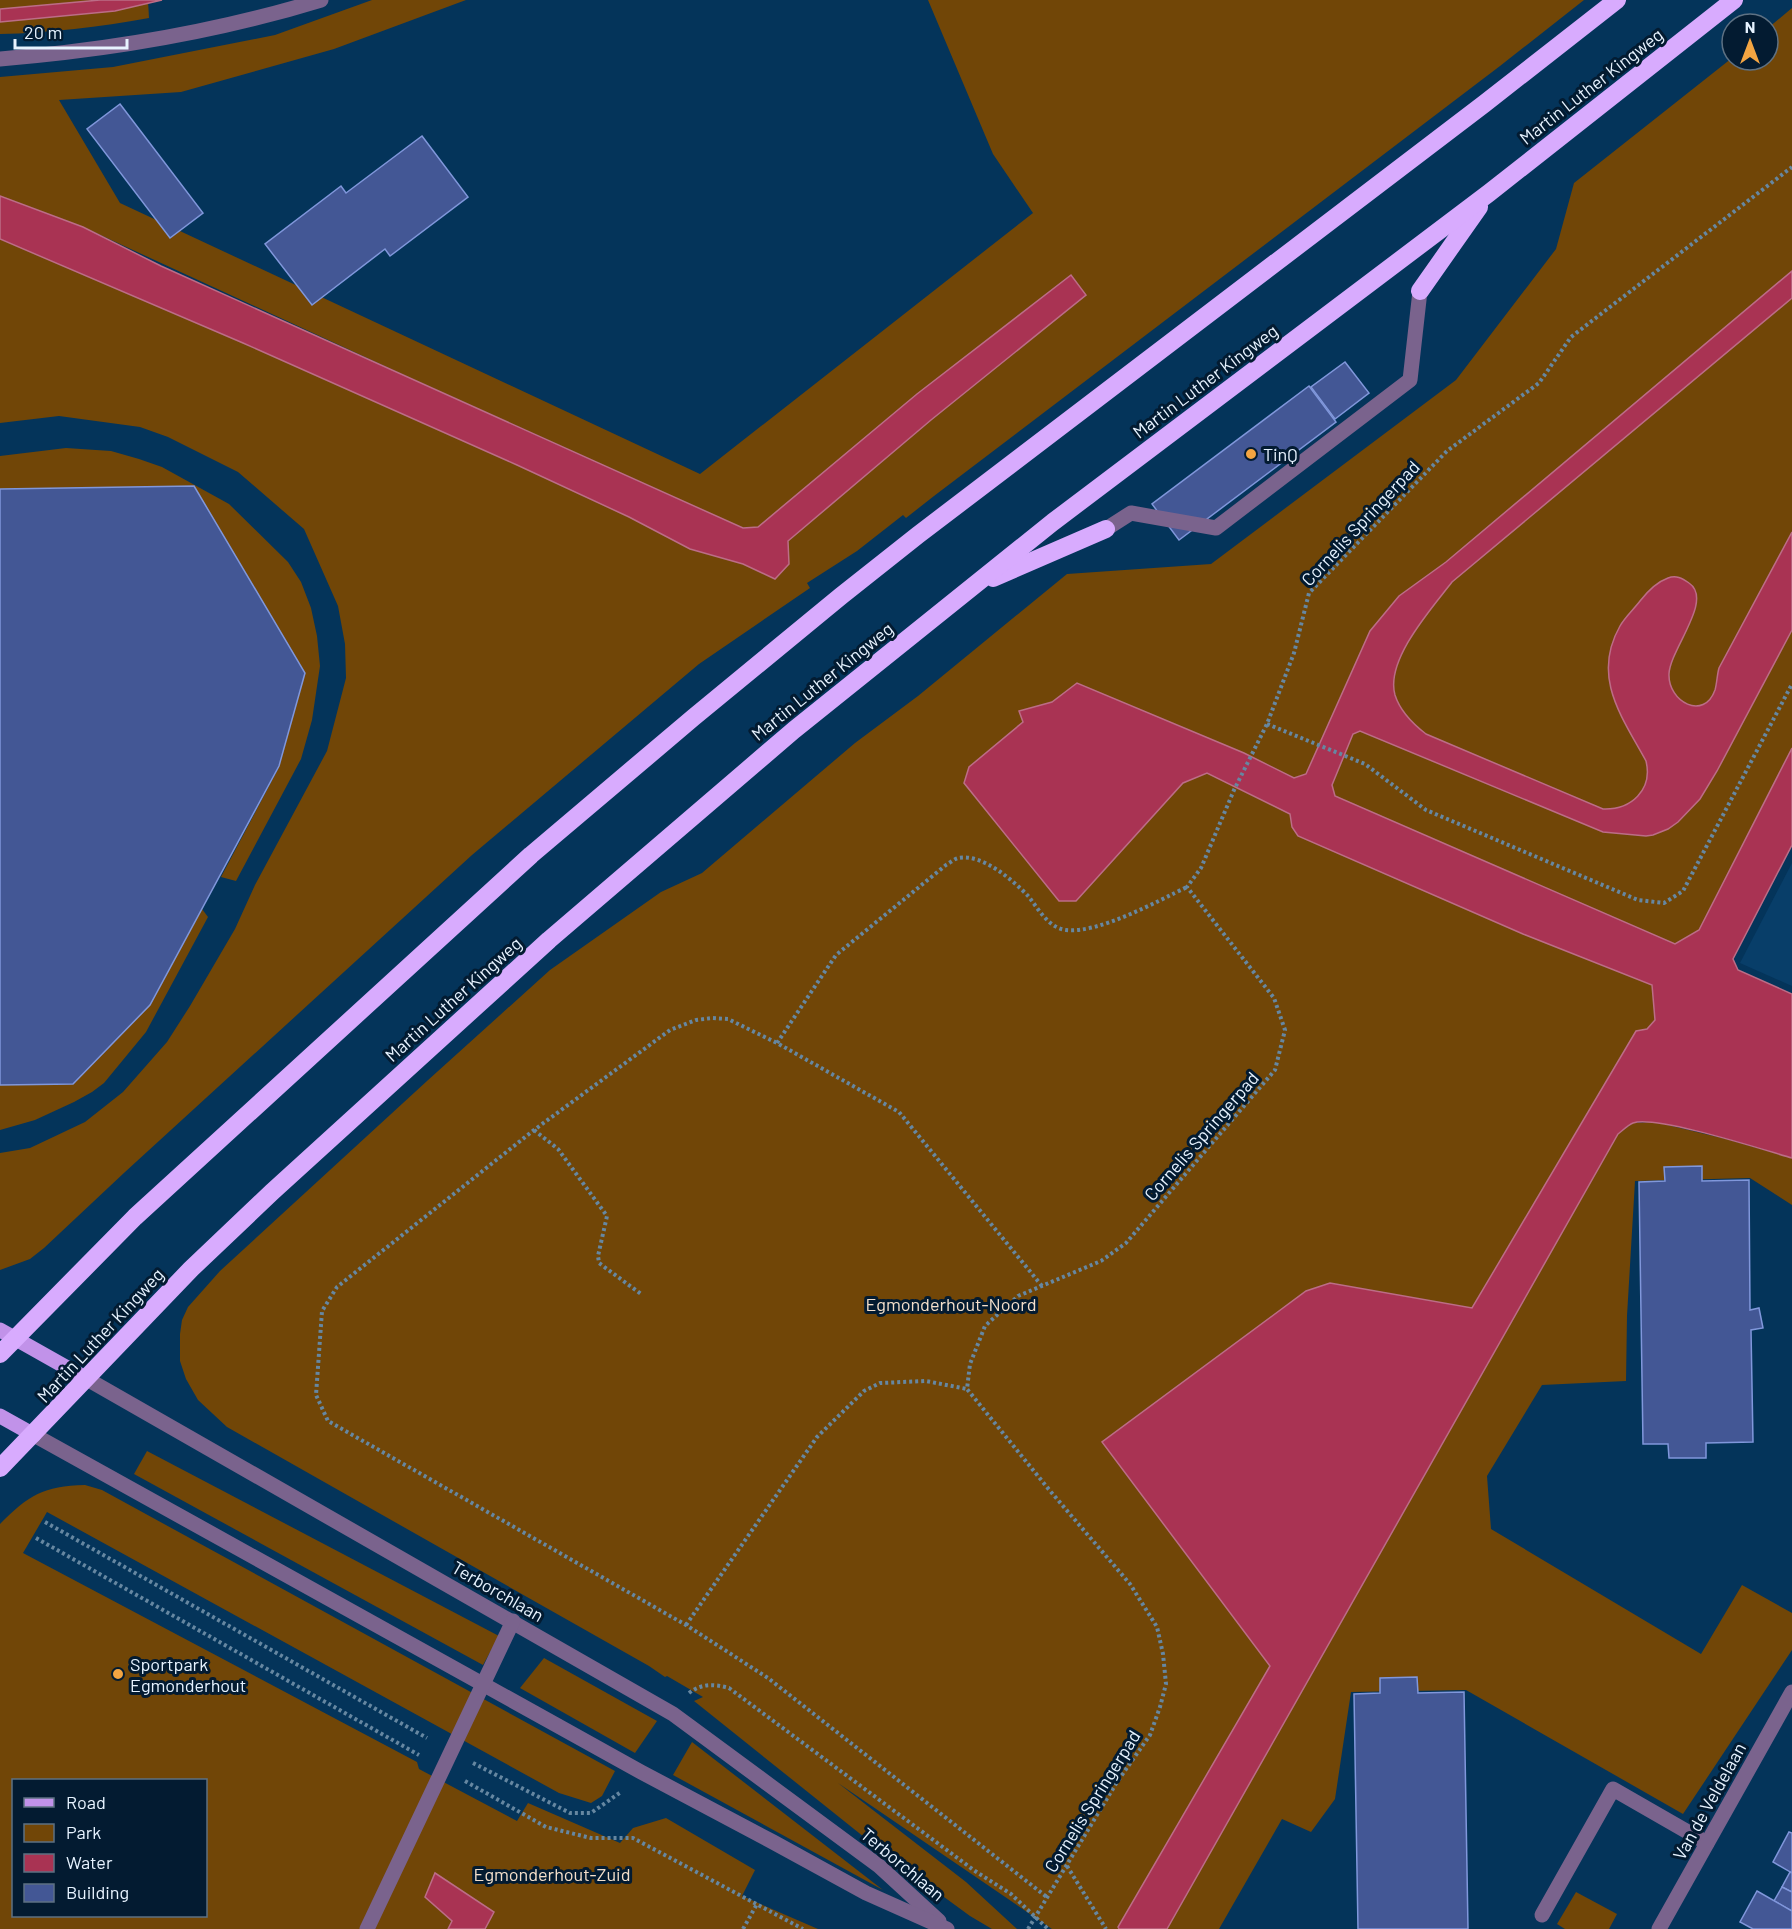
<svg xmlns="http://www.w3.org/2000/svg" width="1792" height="1929" font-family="Barlow,sans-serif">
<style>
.built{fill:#083e69}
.green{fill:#714607;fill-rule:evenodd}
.water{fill:#a93353;stroke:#bc6d87;stroke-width:1.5}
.building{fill:#435795;stroke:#8097db;stroke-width:1.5}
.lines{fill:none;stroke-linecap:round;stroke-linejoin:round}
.path{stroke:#6687a1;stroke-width:4;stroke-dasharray:3 3;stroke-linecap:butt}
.minor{stroke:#7a638d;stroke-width:15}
.major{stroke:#c192e9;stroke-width:15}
.highway{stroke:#d8abfe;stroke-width:18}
.poi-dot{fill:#f3a542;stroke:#031b31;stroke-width:2}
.labels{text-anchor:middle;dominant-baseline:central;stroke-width:6;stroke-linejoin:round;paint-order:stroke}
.street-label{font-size:18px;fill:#e7f3ff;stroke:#031b31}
.poi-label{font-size:18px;fill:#e7f3ff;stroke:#031b31;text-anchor:start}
.park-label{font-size:18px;fill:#f5e0cb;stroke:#031b31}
</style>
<rect width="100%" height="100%" fill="#04345a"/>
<polygon class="built" points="1792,863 1792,986 1740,963"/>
<g class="green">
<path d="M 0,0 L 148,0 L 149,18 C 99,27 50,33 0,34 Z"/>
<polygon points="372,0 466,0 334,49 181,92 59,100 120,203 700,474 1033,213 993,154 928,0 1584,0 1500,66 934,496 906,518 903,515 857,551 807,583 810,588 699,664 472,855 125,1172 44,1248 30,1259 0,1270 0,1153 30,1148 85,1122 123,1092 167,1042 190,1006 235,929 255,885 327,751 346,678 345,644 338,606 304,529 238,472 168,437 140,427 59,416 0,423 0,239 243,343 517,465 629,517 690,549 743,564 789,564 788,541 931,420 1086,295 1071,275 758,527 743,528 404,375 83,227 0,196 0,77 113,67 275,35"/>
<polygon points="1792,8 1792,748 1699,930 1675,944 1652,985 1655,1020 1647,1029 1141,1929 1052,1929 838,1783 966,1882 1017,1929 992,1929 970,1916 884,1853 694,1701 703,1697 667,1676 665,1677 649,1666 227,1427 198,1400 186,1379 180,1361 180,1334 182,1320 188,1307 220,1271 427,1081 550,970 661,892 702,873 855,743 918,696 1067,574 1211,564 1456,380 1556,249 1574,183 1732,58 1732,60 1768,60 1768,28"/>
<polygon points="66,448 111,451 139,459 162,467 229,504 288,562 301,582 311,608 317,636 320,666 312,720 301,759 236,881 221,877 278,769 305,673 194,487 0,489 0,456"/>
<polygon points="202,909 208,917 146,1032 104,1083 92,1092 74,1102 35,1120 0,1130 0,1085 149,1005"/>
<polygon points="1655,1122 1726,1139 1792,1158 1792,1205 1750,1178 1635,1181 1627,1316 1626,1381 1542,1385 1487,1476 1491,1529 1701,1654 1742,1585 1792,1613 1792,1650 1683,1814 1466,1690 1351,1692 1335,1799 1311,1832 1282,1819 1219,1929 1167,1929 1618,1134 1633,1123"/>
<polygon points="147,1451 499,1636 483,1665 134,1474"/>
<path d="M 85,1485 L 102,1490 L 615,1771 L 602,1796 L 591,1803 L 559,1793 L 47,1512 L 23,1553 L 417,1762 L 419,1769 L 517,1821 L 528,1803 L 620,1843 L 633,1828 L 666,1818 L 755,1870 L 742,1896 L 818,1929 L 0,1929 L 0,1524 C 29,1495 43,1486 85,1485 ZM 14,1780 L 206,1780 L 206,1916 L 14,1916 Z"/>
<polygon points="544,1658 657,1721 635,1753 520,1688"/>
<polygon points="692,1742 883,1890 673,1775"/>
<polygon points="1576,1892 1617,1914 1609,1929 1565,1929 1557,1924"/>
</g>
<g class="water">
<polygon points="100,0 162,0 115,11 0,22 0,9"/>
<polygon points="0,196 83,227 161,266 743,528 758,527 917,394 1071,275 1086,295 931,420 788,541 789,564 775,579 743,564 690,549 629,517 517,465 243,343 0,239"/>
<path d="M 1792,271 L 1792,298 L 1452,582 C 1432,608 1385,660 1395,695 C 1400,711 1413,724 1426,734 L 1603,809 C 1631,810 1653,790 1646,761 C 1622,717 1591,677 1620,626 C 1625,617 1634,609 1640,601 C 1647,592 1657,582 1668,578 C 1676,575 1682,578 1689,583 C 1714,600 1670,649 1669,674 C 1668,702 1704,721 1715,690 C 1717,683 1717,675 1719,668 L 1792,532 L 1792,630 L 1717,771 L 1700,799 L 1678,822 L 1668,829 L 1653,835 L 1646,836 L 1603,832 L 1360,731 L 1353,734 L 1332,785 L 1335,796 L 1675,944 L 1699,930 L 1792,748 L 1792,845 L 1733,959 L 1738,970 L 1792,994 L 1792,1158 C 1764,1150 1656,1115 1633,1123 C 1628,1125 1622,1131 1618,1134 L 1167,1929 L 1119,1929 L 1118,1927 L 1270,1666 L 1102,1442 L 1306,1291 L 1330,1283 L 1472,1308 L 1636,1031 L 1647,1029 L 1655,1020 L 1652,985 L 1523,934 L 1298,836 L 1292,827 L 1290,814 L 1207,773 L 1183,783 L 1076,901 L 1059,901 L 964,783 L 969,767 L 1023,722 L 1019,711 L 1052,702 L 1077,683 L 1244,753 L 1294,778 L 1306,774 L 1370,631 L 1399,596 L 1446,562 Z"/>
<polygon points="435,1873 494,1912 485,1929 448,1929 452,1921 425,1897"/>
</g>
<g class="building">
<polygon points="120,104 203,213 170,238 87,129"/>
<polygon points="422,136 468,197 390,256 385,249 312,305 265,244 341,186 346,193"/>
<polygon points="1345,362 1369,393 1335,419 1311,387"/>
<polygon points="1309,386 1336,422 1179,540 1152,504"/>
<polygon points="194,486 305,673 279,766 150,1005 73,1084 0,1085 0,489"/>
<polygon points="1702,1166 1702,1181 1749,1180 1750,1310 1759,1308 1763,1328 1751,1330 1753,1442 1706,1443 1706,1458 1669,1458 1668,1444 1643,1444 1639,1182 1665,1181 1664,1167"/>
<polygon points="1417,1677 1418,1693 1464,1692 1468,1929 1358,1929 1354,1694 1380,1693 1380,1678"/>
<polygon points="1789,1832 1792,1833 1792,1873 1773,1862"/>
<polygon points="1790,1872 1792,1873 1792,1892 1782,1887"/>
<polygon points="1782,1887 1792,1892 1792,1911 1774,1901"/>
<polygon points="1757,1891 1792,1911 1792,1929 1753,1929 1740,1922"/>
</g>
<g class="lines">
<g class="path">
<polyline points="1267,724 1365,764 1426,810 1638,900 1664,903 1683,891 1792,684"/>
<path d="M 777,1043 L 836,955 L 946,865 C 950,863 954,859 958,858 C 982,853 1014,881 1029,897 C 1039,910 1049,928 1066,930 C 1098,934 1158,901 1187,887"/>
<polyline points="534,1130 558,1149 607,1216 598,1256 599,1263 641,1294"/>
<polyline points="1042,1286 899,1112 777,1043 728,1019 712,1018 696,1020 670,1030 534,1130 337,1287 322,1311 316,1395 328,1421 686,1625 768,1678 1048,1898"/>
<polyline points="45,1522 427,1738"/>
<polyline points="36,1538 419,1755"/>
<polyline points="686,1625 817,1437 864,1391 880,1383 926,1381 967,1389"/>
<path d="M 689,1693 C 702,1683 714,1684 729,1688 L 975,1871 L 1011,1894 L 1048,1929"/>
<polyline points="473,1763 570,1813 591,1813 621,1792"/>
<polyline points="465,1781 546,1827 591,1838 633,1838 803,1929"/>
<polyline points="1067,1866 1106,1929"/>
<polyline points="743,1929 757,1904"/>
<polyline points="1028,1929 1117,1782 1150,1735 1160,1707 1166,1684 1163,1654 1157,1627 1130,1584 1051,1492 967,1389 970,1364 985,1326 1018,1296 1101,1261 1126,1243 1275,1070 1285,1030 1274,998 1187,887 1201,868 1234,790 1267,724 1294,653 1309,593 1447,451 1539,383 1571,337 1792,167"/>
</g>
<g class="minor">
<path d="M 0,59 C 109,50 217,32 321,0"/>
<polyline points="1106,529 1131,513 1216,528 1410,380 1420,291"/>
<polyline points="87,1379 673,1714 879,1866 939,1921"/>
<polyline points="34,1435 641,1772 773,1842 866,1893 947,1929"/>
<polyline points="1542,1915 1613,1789 1707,1843"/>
<polyline points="367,1929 513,1621"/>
<polyline points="1659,1929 1792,1692"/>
</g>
<g class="major">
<polyline points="0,1330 87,1379"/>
<polyline points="0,1416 34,1435"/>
</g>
<g class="highway">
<polyline points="1420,291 1479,207"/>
<polyline points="993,578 1106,529"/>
<polyline points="0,1354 135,1217 531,855 694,717 841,596 918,535 1484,104 1617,0"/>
<polyline points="0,1468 191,1269 272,1192 549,940 794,730 1053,522 1489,193 1734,0"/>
</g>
</g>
<g class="poi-dot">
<circle cx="1251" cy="454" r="6"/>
<circle cx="118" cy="1674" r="6"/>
</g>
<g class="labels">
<g class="street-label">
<text transform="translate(1591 86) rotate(-38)">Martin Luther Kingweg</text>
<text transform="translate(1205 381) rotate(-37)">Martin Luther Kingweg</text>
<text transform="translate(1360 523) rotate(-47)">Cornelis Springerpad</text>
<text transform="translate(822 681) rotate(-39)">Martin Luther Kingweg</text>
<text transform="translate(453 999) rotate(-42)">Martin Luther Kingweg</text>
<text transform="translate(1201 1136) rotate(-49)">Cornelis Springerpad</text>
<text transform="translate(100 1335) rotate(-47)">Martin Luther Kingweg</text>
<text transform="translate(498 1591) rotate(30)">Terborchlaan</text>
<text transform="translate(1092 1801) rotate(-58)">Cornelis Springerpad</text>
<text transform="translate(1709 1801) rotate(-61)">Van de Veldelaan</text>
<text transform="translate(903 1864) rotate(40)">Terborchlaan</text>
</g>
<g class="poi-label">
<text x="1263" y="454">TinQ</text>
<text x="130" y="1664">Sportpark<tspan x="130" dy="21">Egmonderhout</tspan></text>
</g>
<g class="park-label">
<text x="951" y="1304">Egmonderhout-Noord</text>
<text x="552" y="1874">Egmonderhout-Zuid</text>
</g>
</g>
<rect x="12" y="1779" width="195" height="138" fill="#031b31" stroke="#5e7183" stroke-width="1.5"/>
<rect x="24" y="1798" width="30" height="9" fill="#c192e9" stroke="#5e7183" stroke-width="1.5"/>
<text x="66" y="1809" font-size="18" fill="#e7f3ff">Road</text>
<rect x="24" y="1824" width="30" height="18" fill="#714607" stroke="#5e7183" stroke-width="1.5"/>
<text x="66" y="1839" font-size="18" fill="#e7f3ff">Park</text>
<rect x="24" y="1854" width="30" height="18" fill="#a93353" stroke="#5e7183" stroke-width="1.5"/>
<text x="66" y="1869" font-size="18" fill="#e7f3ff">Water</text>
<rect x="24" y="1884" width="30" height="18" fill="#435795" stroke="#5e7183" stroke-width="1.5"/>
<text x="66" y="1899" font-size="18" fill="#e7f3ff">Building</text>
<g transform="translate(1750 42)"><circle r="28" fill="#031b31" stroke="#5e7183" stroke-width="1.5"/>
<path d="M0-4.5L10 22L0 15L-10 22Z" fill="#f3a542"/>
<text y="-9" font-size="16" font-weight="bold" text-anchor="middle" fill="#e7f3ff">N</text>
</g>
<path d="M15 39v9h112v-9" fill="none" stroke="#e7f3ff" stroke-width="3"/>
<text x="24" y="39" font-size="18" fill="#e7f3ff" stroke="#031b31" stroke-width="4.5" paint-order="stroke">20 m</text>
</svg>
